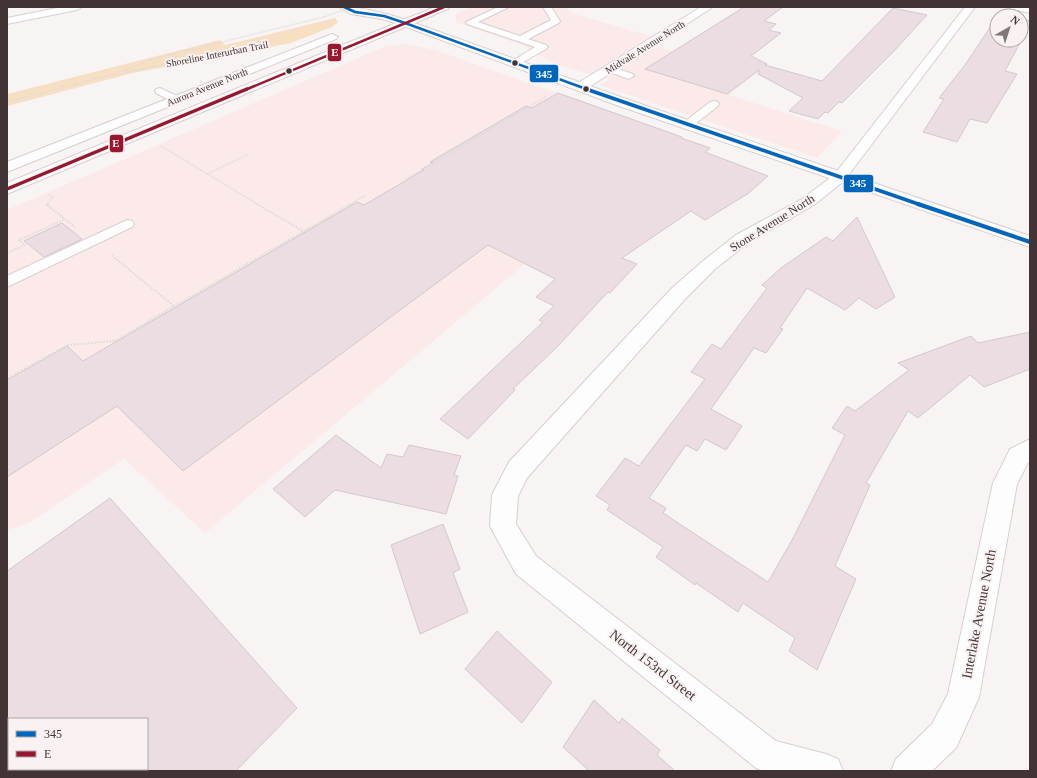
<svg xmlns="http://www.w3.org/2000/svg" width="1037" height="778" font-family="'Times New Roman',serif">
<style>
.built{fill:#fbeae9}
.green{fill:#f7dfc4}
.building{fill:#ebdde1;stroke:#d2c9cc}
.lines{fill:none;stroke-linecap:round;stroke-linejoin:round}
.lane-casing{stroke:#d8cfcf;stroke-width:2}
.street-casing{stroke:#d8cfcf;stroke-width:2}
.secondary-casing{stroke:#d8cfcf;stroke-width:2}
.highway-casing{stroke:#d8cfcf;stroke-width:2}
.path-far2{stroke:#dddbdb;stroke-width:1.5;stroke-dasharray:1 1;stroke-linecap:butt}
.path-far1{stroke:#dddbdb;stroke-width:2;stroke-dasharray:1.5 1.5;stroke-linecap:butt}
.path{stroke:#dddbdb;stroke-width:2.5;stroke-dasharray:2 2;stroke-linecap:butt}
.lane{fill:#fefdfd;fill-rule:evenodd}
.street{fill:#fefdfd;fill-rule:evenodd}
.secondary{fill:#fefdfd;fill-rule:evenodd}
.highway{fill:#fefdfd;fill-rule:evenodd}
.path-bridge{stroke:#dddbdb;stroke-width:1.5;stroke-dasharray:1 1;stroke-linecap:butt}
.bus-1-far2-casing{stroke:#faf2f2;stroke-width:4}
.bus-1-far1-casing{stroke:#faf2f2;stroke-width:5.5}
.bus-1-casing{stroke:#faf2f2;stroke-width:6}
.bus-2-far1-casing{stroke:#faf2f2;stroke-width:4}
.bus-2-casing{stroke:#faf2f2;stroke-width:5.5}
.bus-1-far2{stroke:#0065bd;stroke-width:2.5}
.bus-1-far1{stroke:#0065bd;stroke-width:3.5}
.bus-1{stroke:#0065bd;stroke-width:4}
.bus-2-far1{stroke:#96172e;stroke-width:2.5}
.bus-2{stroke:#96172e;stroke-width:3.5}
.bus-dot{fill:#423434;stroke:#faf2f2;stroke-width:1.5}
.labels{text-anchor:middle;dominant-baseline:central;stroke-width:4;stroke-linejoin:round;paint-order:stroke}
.far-street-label{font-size:10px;fill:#423434;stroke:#faf2f2}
.street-label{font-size:12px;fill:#423434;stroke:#faf2f2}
.near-street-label{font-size:14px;fill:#423434;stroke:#faf2f2}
.line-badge{stroke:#faf2f2;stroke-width:1.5}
.badge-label{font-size:11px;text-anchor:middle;font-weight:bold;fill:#fff}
</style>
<rect width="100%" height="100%" fill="#f8f4f4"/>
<g class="built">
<polygon points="472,7 571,7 567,9 574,14 664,40 655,46 754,75 729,95 842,131 817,158 599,85 610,79 559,66 519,44 455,22 457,13"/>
<polygon points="406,44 435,50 712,148 679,176 620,192 519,269 205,533 124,459 29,523 7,530 7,210 386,46"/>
</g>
<polygon class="green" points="335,18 338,22 332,27 291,43 133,73 7,106 7,94 220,40 225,45"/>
<g class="building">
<polygon points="744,7 783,7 764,21 776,24 769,30 781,33 751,56 767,64 765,65 822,81 893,8 927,15 894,51 842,103 839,102 828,113 825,112 818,119 789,111 803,98 758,74 759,70 727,94 645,69"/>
<polygon points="997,17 997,40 1021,40 1021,19 1030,21 1030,24 1005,71 1017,74 987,123 970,119 957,142 923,132 944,99 939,98 965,65"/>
<polygon points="558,93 682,137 681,138 710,148 705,152 768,176 749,193 705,220 691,211 622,258 637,264 610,293 608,292 557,347 513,389 515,390 468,439 440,419 543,322 539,320 554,306 536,297 555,279 488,245 183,471 117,406 7,477 7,380 67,346 83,361 357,202 364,205 424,170 422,169 433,163 430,162 526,106 532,108"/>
<polygon points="857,217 895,297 876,309 859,298 845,310 807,288 780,328 783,329 766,353 754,348 711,409 742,426 726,450 705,439 697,451 686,445 649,498 666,508 663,513 768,582 792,540 845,435 832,428 847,406 855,411 909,370 898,363 971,336 978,343 1030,332 1030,369 984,387 970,375 918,418 908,411 866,483 870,485 835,566 856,579 817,670 789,651 795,638 743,603 738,612 696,583 695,585 656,557 663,547 607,510 610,505 596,496 625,458 639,466 705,379 691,372 712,344 721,349 767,288 762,285 781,268 826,237 833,241"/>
<polygon points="62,223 82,239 44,257 24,241"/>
<polygon points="336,435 381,468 387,454 403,457 409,445 461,456 454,475 458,476 446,514 335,490 305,517 273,489"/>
<polygon points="110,498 297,708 236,771 147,771 147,719 7,719 7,571"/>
<polygon points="443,524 460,569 453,573 468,612 420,634 391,545"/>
<polygon points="497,631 552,682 522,723 465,669"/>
<polygon points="594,700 619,723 622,718 660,750 657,755 675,771 589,771 563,747"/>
</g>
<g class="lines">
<g class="lane-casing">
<g id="lane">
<polygon points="498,7 509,7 478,22 520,36 551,20 543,7 551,7 560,21 559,23 528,39 546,45 548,47 546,49 518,65 512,65 510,63 512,61 535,47 467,24 466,22"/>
<polygon points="609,66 633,74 634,76 629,79 606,71 604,69"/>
<polygon points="160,88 181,98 182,100 181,102 173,102 156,93 155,91 156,89"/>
<polygon points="714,101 718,102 719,104 718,106 691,127 683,127 681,125 683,123 710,102"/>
<polygon points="127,220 132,221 134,224 132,227 7,287 7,276"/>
</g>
</g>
<g class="street-casing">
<g id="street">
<polygon points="62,7 82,7 77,10 7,24 7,18"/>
<polygon points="701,7 713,7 586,89 578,89 576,86 578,83"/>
<polygon points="965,7 975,7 844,181 814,205 748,243 715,269 686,298 527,478 518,496 516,524 536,556 776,741 826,754 838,759 843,771 764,771 756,768 516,574 490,526 492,495 509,462 672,288 703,261 736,235 802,199 834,175"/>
<polygon points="1010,7 1030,7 1030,13 1011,9"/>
<polygon points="1030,439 1030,462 1028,463 1017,484 979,697 956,748 932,771 891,771 896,759 932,724 948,694 993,483 1010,449"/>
</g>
</g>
<g class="secondary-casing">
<path id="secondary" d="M 339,7 C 362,7 386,13 409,21 L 629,100 L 1030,236 L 1030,247 L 619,106 L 401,25 L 382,19 L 351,14 Z"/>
</g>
<g class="highway-casing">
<g id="highway">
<polygon points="435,7 449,7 448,9 7,194 7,183"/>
<polygon points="332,34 338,37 336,39 7,172 7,162"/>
</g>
</g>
<g class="path-far2">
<polyline points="125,72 246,49"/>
<polyline points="7,102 118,73 149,60 324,17"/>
<polyline points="161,146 259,205"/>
<polyline points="207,174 249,154"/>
<polyline points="406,179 547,96"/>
<polyline points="47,205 53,197 48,194"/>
<polyline points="349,205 366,195"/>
</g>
<g class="path-far1">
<polyline points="48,204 47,205 75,227"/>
<polyline points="257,204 303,231"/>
<polyline points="7,253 25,245 19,240 65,219"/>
<polyline points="174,306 351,204"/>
<polyline points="57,351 68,345 115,341 174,306 111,255"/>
</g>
<polyline class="path" points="7,379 59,350"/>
<use href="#lane" class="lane"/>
<use href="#street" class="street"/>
<use href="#secondary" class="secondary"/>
<use href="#highway" class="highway"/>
<polyline class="path-bridge" points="324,17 352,7"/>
<g class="bus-1-far2-casing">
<polyline id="bus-1-far2" points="344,7 355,12 384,16 405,23 589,90"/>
</g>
<g class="bus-1-far1-casing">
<polyline id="bus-1-far1" points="586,89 921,205"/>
</g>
<g class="bus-1-casing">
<polyline id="bus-1" points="918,204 1030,242"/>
</g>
<g class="bus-2-far1-casing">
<polyline id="bus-2-far1" points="245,90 444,7"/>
</g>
<g class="bus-2-casing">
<polyline id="bus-2" points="7,189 247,89"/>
</g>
<use href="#bus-1-far2" class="bus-1-far2"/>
<use href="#bus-1-far1" class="bus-1-far1"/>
<use href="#bus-1" class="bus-1"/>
<use href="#bus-2-far1" class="bus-2-far1"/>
<use href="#bus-2" class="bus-2"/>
</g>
<g class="bus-dot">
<circle cx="515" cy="63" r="3.5"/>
<circle cx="289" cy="71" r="3.5"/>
<circle cx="586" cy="89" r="3.5"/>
</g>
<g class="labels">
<g class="far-street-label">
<text transform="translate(645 47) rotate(-32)">Midvale Avenue North</text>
<text transform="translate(217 54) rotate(-11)">Shoreline Interurban Trail</text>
<text transform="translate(207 87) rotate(-22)">Aurora Avenue North</text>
</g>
<g class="street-label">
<text transform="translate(772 223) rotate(-32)">Stone Avenue North</text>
</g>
<g class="near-street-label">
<text transform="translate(979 614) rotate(-79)">Interlake Avenue North</text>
<text transform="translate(653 665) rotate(38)">North 153rd Street</text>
</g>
</g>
<g class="line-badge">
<rect x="327" y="43" width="15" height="19" rx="4" fill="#96172e"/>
<rect x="529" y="64" width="30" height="19" rx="4" fill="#0065bd"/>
<rect x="109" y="134" width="15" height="19" rx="4" fill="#96172e"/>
<rect x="843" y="174" width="31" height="19" rx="4" fill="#0065bd"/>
</g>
<g class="badge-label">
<text x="335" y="56">E</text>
<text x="544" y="78">345</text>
<text x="116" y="147">E</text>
<text x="858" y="187">345</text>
</g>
<rect width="1037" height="778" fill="none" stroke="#423434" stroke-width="16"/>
<rect x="8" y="718" width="140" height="52" fill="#faf2f2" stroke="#b0a6a6"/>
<rect x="16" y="731" width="20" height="6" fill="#0065bd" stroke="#b0a6a6"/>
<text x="44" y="738" font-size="12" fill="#423434">345</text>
<rect x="16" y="751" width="20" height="6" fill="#96172e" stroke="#b0a6a6"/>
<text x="44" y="758" font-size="12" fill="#423434">E</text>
<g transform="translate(1009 28) rotate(39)"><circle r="19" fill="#faf2f2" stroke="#b0a6a6"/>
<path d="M0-3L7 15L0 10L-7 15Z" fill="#827777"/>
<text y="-6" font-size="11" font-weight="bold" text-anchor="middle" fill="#423434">N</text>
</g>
</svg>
